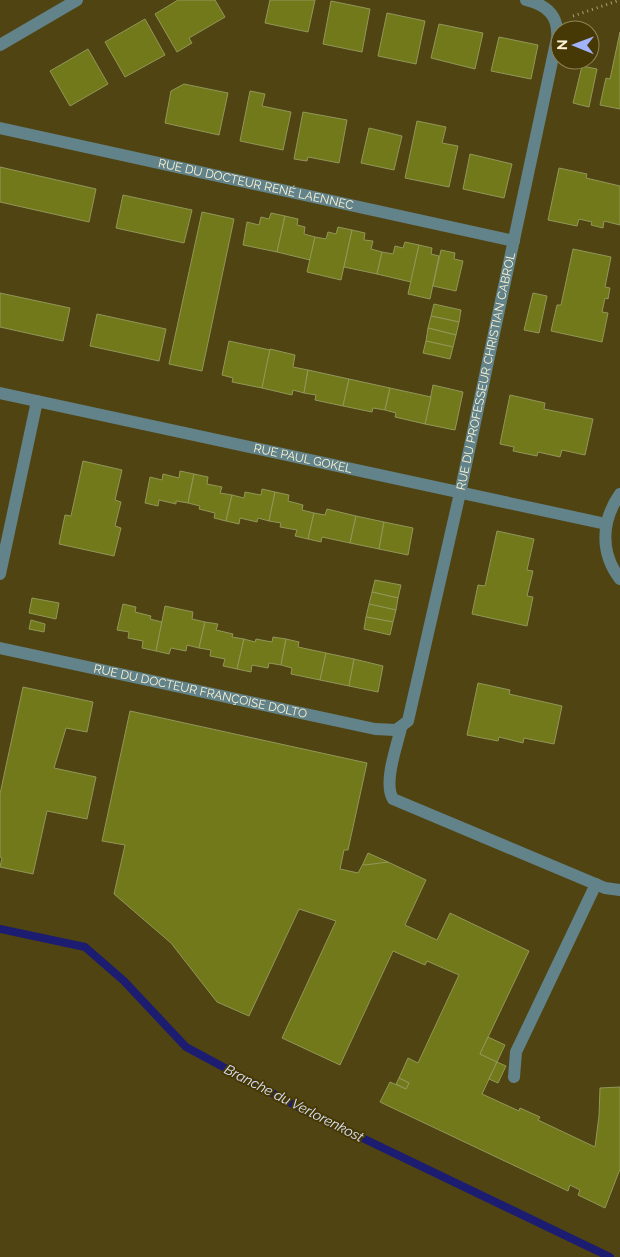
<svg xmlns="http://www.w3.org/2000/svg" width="620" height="1257" font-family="Raleway,sans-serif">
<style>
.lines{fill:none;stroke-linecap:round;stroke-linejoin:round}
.stream{stroke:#1c1c71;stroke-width:8}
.building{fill:#72791a;stroke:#919758}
.path{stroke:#a99e75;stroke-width:3;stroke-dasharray:1 4;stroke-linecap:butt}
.service{stroke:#62838a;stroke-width:12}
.minor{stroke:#62838a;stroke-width:12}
.tertiary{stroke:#62838a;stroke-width:12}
.labels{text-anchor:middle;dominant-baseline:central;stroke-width:4;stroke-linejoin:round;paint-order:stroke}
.street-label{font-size:12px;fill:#fdf4d4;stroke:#463905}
.water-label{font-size:14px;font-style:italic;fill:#dce3fb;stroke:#463905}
</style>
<rect width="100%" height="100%" fill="#514413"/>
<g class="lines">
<polyline class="stream" points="0,929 85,947 124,981 186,1047 302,1109 610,1257"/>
</g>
<g class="building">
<polygon points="178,0 215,0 225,17 189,38 192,43 177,52 155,14"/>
<polygon points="270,0 315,0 308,32 265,23"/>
<polygon points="331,1 370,9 362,52 323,44"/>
<polygon points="387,13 425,21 416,64 378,56"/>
<polygon points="145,19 165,55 125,77 105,42"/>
<polygon points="439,24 483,33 475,69 431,58"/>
<polygon points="620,32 620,109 600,105 606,78 610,79"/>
<polygon points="499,37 538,45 531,79 491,71"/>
<polygon points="88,49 108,84 70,106 50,71"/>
<polygon points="582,66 597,69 589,107 573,103"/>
<polygon points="184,84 228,93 219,135 165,123 171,91"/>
<polygon points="250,91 265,94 262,106 291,112 283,150 240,141"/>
<polygon points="303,112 347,120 339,163 308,157 307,161 294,159"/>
<polygon points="417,121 446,127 442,143 458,146 449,187 405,178"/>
<polygon points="369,128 402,136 394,170 361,163"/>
<polygon points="470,154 512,164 504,198 463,189"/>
<polygon points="0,167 96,189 89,222 0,202"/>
<polygon points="559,168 587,174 586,178 620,186 620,225 604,221 603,228 591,225 592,222 579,219 577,226 548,220"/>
<polygon points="123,195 192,210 184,243 116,228"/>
<polygon points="202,212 234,219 202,371 169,364"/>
<polygon points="271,213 285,216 277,252 243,245 247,222 259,225 261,217 269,219"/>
<polygon points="285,216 298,219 297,225 305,227 304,234 315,237 310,260 277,252"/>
<polygon points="338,227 352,230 341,280 307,272 315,237 326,239 328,232 336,234"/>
<polygon points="352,230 365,233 364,240 373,241 371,249 382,252 377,274 344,267"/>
<polygon points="405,242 419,245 411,282 377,274 382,252 393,254 395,246 403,248"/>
<polygon points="419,245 432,248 431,254 439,256 430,299 408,294"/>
<polygon points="573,249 611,257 605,287 610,288 608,299 605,298 602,312 608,313 602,342 551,331 557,305 561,305"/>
<polygon points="441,250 455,253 454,259 463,261 456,291 433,286"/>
<polygon points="0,293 70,308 63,341 0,327"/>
<polygon points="533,293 547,296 539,333 524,330"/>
<polygon points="434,304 461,310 459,322 431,316"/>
<polygon points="97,314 166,329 159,361 90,346"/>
<polygon points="431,316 459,322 456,335 428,328"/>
<polygon points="428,328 456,335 453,347 426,341"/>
<polygon points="229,341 270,350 262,388 232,382 233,378 222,375"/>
<polygon points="426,341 453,347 450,359 423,353"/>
<polygon points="270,349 295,355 293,367 308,370 304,393 293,390 292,395 262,388"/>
<polygon points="308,370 349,379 343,406 315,400 316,395 304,393"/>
<polygon points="349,379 390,388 385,410 373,408 372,412 343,406"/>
<polygon points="433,385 463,392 455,430 425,424"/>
<polygon points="390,388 431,397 425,424 395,417 396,413 385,410"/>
<polygon points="510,395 545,403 544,409 593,419 585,455 562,450 560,457 538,452 537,456 513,451 514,447 500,444"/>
<polygon points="83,461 122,470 115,500 121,502 115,526 121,528 114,556 59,544 65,515 71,516"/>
<polygon points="180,471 194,474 188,503 176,501 176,504 159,500 158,506 145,503 150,477 162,480 163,474 179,478"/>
<polygon points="194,474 208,477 207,484 222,487 220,493 232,495 226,521 214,518 215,513 199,509 200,506 188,503"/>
<polygon points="262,489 275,492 269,521 258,518 257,522 240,518 239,524 226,521 232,495 244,498 245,492 261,495"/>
<polygon points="275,492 289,495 288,501 303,505 302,510 314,513 308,539 295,536 297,530 280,527 281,523 269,521"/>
<polygon points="327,509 356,516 350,543 322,537 321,542 308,539 314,513 325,515"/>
<polygon points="356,516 384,522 379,549 350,543"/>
<polygon points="384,522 413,528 408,555 379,549"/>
<polygon points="497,531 534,539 527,570 533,571 527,596 533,597 527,626 472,614 478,585 485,586"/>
<polygon points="375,580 401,585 398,598 372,592"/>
<polygon points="372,592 398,598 396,610 369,604"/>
<polygon points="32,598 59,603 56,619 29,613"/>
<polygon points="123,604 136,607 135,612 151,616 150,619 162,622 156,651 142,648 143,641 128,638 129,632 117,630"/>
<polygon points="369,604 396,610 393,622 366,617"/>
<polygon points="165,606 193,612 192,619 205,622 199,648 187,645 186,651 171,648 169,654 156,651"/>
<polygon points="366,617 393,622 390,635 364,629"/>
<polygon points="31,620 45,624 44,632 29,629"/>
<polygon points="205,622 218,624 216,630 233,634 232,637 244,639 237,669 223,666 225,659 210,656 211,650 199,648"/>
<polygon points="273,637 286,639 281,665 269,663 268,668 252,665 251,672 237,669 244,639 255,642 256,639 272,642"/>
<polygon points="286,639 299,642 298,647 326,653 320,680 291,674 292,668 281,665"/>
<polygon points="326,653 354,659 349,686 320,680"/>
<polygon points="354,659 383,666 378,692 349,686"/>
<polygon points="478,683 510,690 509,694 562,706 554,744 524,738 523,743 499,737 498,741 467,735"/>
<polygon points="23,687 93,702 87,732 66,728 54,768 96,777 87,819 47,811 33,874 0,867 2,858 0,857 0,794"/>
<polygon points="130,711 367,763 348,850 344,850 340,869 358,873 363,864 388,862 426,880 405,925 437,940 450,913 529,951 480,1054 497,1062 482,1094 519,1111 520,1108 540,1117 538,1120 595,1147 599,1116 600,1088 620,1087 620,1169 605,1208 578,1195 580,1190 570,1185 568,1191 380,1102 390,1082 406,1089 409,1083 399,1078 408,1058 418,1063 459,975 427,961 425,965 393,951 340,1065 282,1038 336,921 299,909 249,1016 217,1002 171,943 114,894 125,845 102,841"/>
<polygon points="368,853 388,862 365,865 363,864"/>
<polygon points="488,1037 505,1045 497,1062 480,1054"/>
<polygon points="497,1062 506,1066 498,1083 489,1079"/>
<polygon points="399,1078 409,1083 406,1089 396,1084"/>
</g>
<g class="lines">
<polyline class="path" points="573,16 620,0"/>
<g class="service">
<path d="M 401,728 C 397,746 383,783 393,799 L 605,888 L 620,890"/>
<polyline points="514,1077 516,1052 596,884"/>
</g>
<g class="minor">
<polyline points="0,45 77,0"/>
<path id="s1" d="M 0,128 L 514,241"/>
<path id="s2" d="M 0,393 L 606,524"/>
<polyline points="0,574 37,401"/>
<path id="s3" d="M 0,648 L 375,729 L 396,730 L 408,721 L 460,493 L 557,38 C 559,16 547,5 526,0"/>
</g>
<path class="tertiary" d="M 620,494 C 601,521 600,553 620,579"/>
</g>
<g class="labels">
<g class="street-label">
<text stroke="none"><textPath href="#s1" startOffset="262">RUE DU DOCTEUR RENÉ LAENNEC</textPath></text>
<text stroke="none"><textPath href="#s3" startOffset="778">RUE DU PROFESSEUR CHRISTIAN CABROL</textPath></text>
<text stroke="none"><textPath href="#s2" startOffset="310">RUE PAUL GOKEL</textPath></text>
<text stroke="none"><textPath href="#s3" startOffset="205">RUE DU DOCTEUR FRANÇOISE DOLTO</textPath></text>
</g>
<g class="water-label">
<text transform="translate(294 1103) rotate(27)">Branche du Verlorenkost</text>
</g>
</g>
<g transform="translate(575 45) rotate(271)"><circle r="24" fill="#463905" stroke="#8f8458"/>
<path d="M0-4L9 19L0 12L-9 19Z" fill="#a1b3fd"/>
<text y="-8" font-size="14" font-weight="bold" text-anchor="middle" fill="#fdf4d4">N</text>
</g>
</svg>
